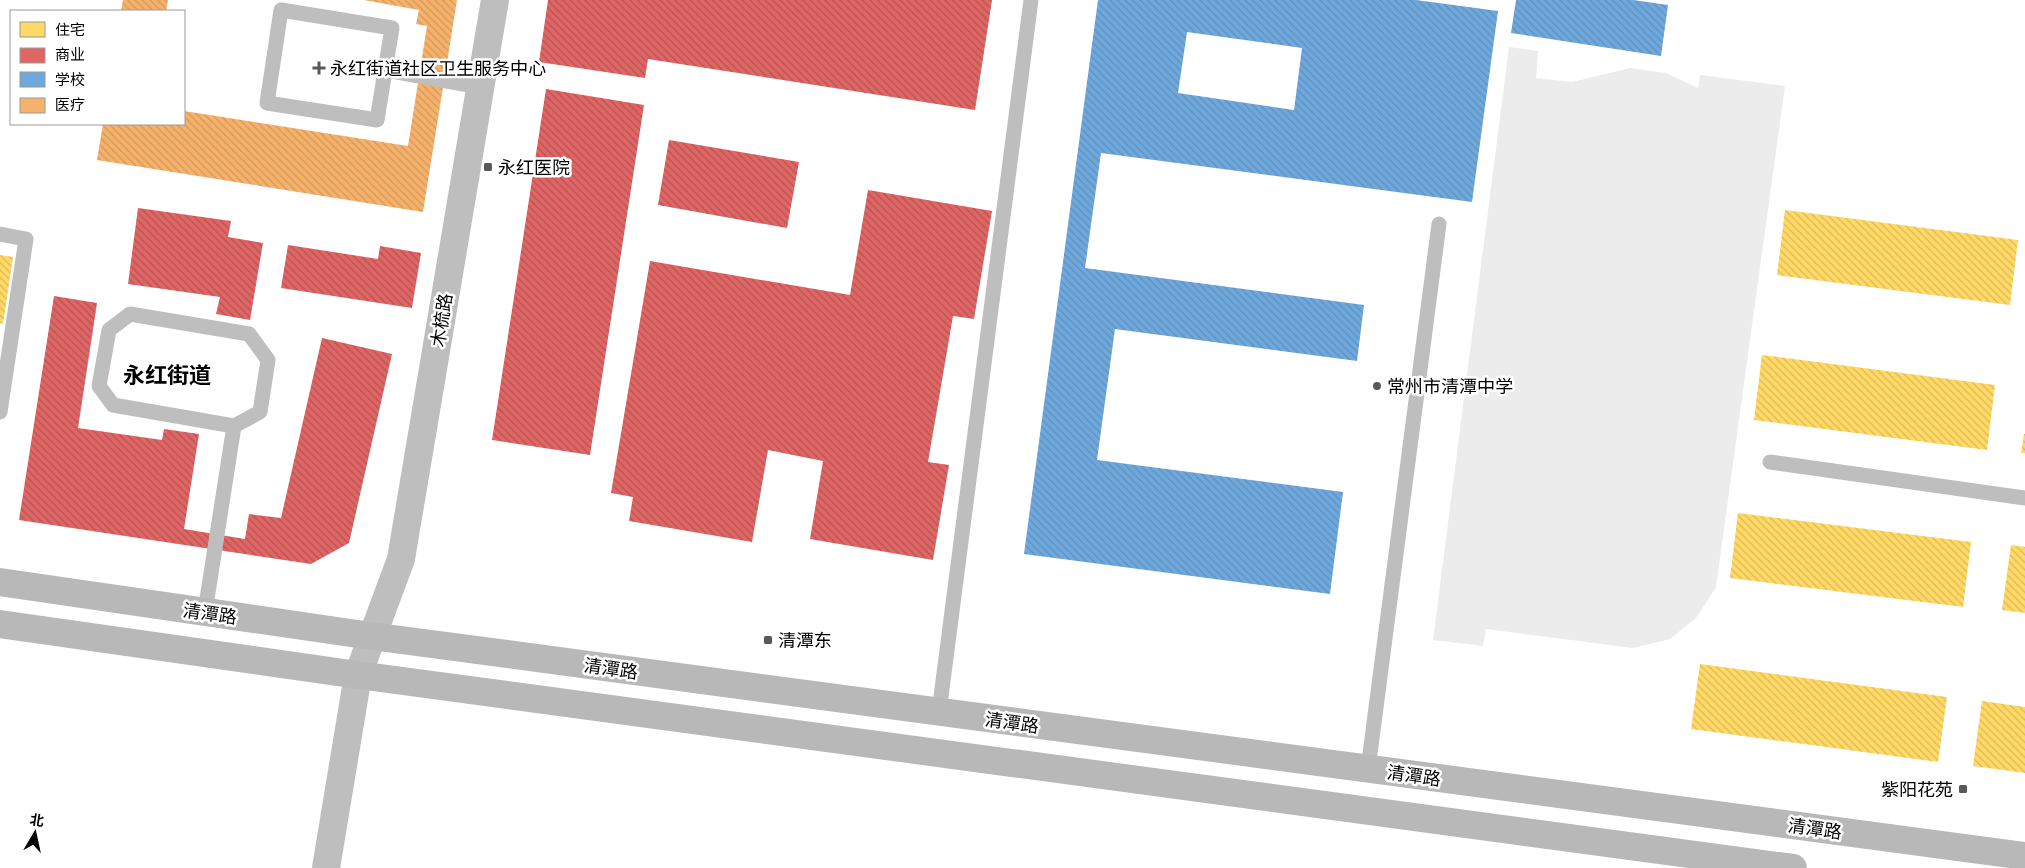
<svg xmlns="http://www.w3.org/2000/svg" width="2025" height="868" font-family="Lato,'Noto Sans SC',sans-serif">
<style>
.grass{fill:#ececec}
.homes{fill:url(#homes-back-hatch)}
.shops{fill:url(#shops-back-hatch)}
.schools{fill:url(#schools-back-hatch);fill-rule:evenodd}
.health{fill:url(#health-back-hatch)}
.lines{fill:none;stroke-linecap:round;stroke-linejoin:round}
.service{stroke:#bebebe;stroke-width:15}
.tertiary{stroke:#bebebe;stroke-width:28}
.secondary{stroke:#b8b8b8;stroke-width:28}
.poi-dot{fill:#595959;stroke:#fff;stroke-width:2}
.labels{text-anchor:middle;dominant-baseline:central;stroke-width:5;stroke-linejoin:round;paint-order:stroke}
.poi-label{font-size:18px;fill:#000;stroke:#fff;text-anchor:start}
.street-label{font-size:18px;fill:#000;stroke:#fff}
.district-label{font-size:22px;font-weight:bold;fill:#000;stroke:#fff}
</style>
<defs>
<pattern id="homes-back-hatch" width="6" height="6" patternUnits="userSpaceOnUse" patternTransform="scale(1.25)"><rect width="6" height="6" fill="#ffd966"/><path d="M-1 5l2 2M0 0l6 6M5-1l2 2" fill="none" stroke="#d9b857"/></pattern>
<pattern id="shops-back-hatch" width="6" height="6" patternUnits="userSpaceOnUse" patternTransform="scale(1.25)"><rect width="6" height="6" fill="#e06666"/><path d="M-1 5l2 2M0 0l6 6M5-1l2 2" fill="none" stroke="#b35252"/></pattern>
<pattern id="schools-back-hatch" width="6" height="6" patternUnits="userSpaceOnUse" patternTransform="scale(1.25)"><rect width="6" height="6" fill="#6fa8dc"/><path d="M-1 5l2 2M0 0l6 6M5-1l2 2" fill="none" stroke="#5e8fbb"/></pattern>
<pattern id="health-back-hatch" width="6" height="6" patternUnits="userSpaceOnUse" patternTransform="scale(1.25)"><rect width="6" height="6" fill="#f6b26b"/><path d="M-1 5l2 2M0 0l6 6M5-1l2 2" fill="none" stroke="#d1975b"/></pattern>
</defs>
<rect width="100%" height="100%" fill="#fff"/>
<polygon class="grass" points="1509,47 1538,51 1536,78 1572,82 1630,68 1666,73 1698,88 1700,75 1785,86 1716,587 1697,617 1670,639 1633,648 1486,629 1483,646 1433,640"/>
<g class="homes">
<polygon points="1785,210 2018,240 2010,305 1777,275"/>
<polygon points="0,255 13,257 3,324 0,323"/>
<polygon points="1762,355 1995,385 1987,450 1754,420"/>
<polygon points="2024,434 2025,434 2025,453 2021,453"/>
<polygon points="1738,513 1971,542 1963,607 1730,578"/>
<polygon points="2011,545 2025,547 2025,613 2002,610"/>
<polygon points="1700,664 1947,697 1938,762 1691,729"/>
<polygon points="1982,701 2025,707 2025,773 1973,766"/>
</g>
<g class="shops">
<polygon points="548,0 992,0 975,110 648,59 645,78 539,62"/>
<polygon points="546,89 644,105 590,455 492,440"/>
<polygon points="669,140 799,162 787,228 658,205"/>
<polygon points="868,190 992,211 974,319 953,316 928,462 949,465 933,560 810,539 823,461 768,450 752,542 629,521 633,497 611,493 650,261 850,295"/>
<polygon points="138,208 231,221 228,237 263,243 250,320 216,314 220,297 128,284"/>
<polygon points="288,245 378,259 380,246 421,253 412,308 281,288"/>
<polygon points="54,296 97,303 78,428 162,440 164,429 199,434 184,529 245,539 249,514 281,518 322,338 392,354 349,543 311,564 19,520"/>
</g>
<g class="schools">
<path d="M 1098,0 L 1416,0 L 1498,11 L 1472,202 L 1101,153 L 1085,268 L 1364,305 L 1357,361 L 1115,329 L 1097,460 L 1343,492 L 1330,594 L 1024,554 ZM 1187,32 L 1302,48 L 1294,110 L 1178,93 Z"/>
<polygon points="1516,0 1633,0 1668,5 1661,56 1511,33"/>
</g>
<g class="health">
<polygon points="123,0 168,0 166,11 121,11"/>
<polygon points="364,0 457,0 423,212 97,160 103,124 184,124 184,111 408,146 427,26 416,24 419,10"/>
</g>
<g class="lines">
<g class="service">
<polygon points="281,10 392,28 377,120 267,103"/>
<polyline points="386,70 480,87"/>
<polyline points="0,234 26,239 0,412"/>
<polygon points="130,314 249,334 268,360 260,412 234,426 113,405 99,386 109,330"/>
<polyline points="1770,462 2025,498"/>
<polyline points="205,612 234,426"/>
<polyline points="939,712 1031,0"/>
<polyline points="1368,769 1439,224"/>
</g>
<polyline class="tertiary" points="326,868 358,675 401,559 495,0"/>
<g class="secondary">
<polyline points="0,582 371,636 2025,856"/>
<polyline points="0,624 358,675 1793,868"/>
</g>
</g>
<g class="poi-dot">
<path d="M316.5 60.5h5v5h5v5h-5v5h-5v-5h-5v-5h5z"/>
<rect x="483" y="162" width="10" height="10" rx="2.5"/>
<circle cx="1377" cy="386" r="5"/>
<rect x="763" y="635" width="10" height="10" rx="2.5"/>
<rect x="1958" y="784" width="10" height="10" rx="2.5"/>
</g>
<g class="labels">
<g class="poi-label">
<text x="330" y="68">永红街道社区卫生服务中心</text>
<text x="498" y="167">永红医院</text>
<text x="1387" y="386">常州市清潭中学</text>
<text x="778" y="640">清潭东</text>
<text x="1953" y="789" text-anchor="end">紫阳花苑</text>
</g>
<g class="street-label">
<text transform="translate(441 320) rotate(-81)">木梳路</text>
<text transform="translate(210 613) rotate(8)">清潭路</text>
<text transform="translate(611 668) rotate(8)">清潭路</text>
<text transform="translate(1012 722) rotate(8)">清潭路</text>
<text transform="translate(1414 775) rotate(8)">清潭路</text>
<text transform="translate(1815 828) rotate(8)">清潭路</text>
</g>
<g class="district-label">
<text x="167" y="374">永红街道</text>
</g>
</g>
<rect x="10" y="10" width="175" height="115" fill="#ffffff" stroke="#999999"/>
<rect x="20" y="22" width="25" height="15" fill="#ffd966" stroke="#999999"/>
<text x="55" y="35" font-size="15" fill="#000000">住宅</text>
<rect x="20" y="48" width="25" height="15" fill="#e06666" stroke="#999999"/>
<text x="55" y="60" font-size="15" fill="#000000">商业</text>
<rect x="20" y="72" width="25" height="15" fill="#6fa8dc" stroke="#999999"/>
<text x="55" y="85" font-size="15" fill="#000000">学校</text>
<rect x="20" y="98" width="25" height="15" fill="#f6b26b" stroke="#999999"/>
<text x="55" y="110" font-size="15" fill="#000000">医疗</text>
<g transform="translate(35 833) rotate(9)" stroke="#ffffff" stroke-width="4" paint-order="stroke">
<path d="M0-4L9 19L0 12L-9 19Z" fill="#000000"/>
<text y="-8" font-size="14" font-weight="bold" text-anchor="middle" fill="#000000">北</text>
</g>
</svg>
